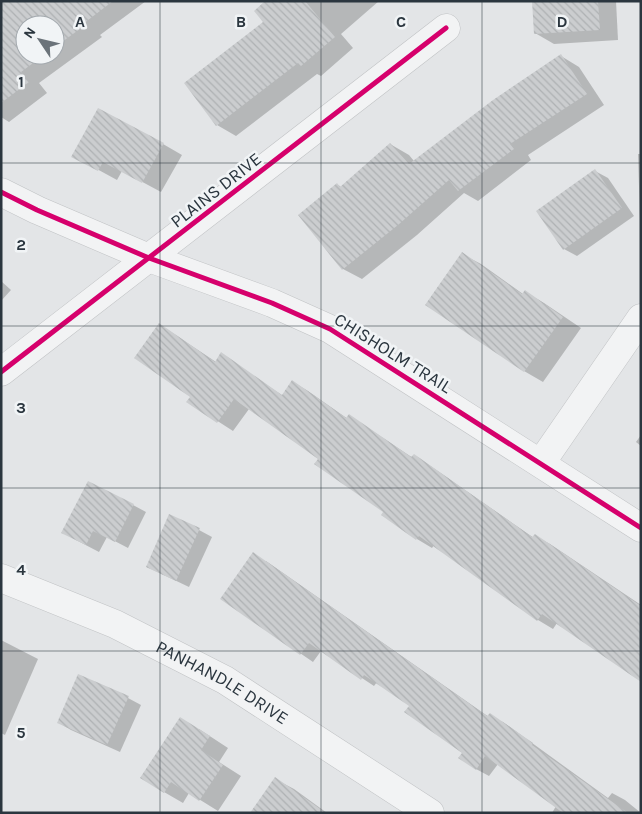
<svg xmlns="http://www.w3.org/2000/svg" width="642" height="814" font-family="Karla,sans-serif">
<style>
.shadow{fill:#0003;fill-rule:evenodd}
.building{fill:url(#building-back-hatch)}
.lines{fill:none;stroke-linecap:round;stroke-linejoin:round}
.street-casing{stroke:#c1c3c5;stroke-width:29}
.street{stroke:#f2f3f4;stroke-width:28}
.cycleway-casing{stroke:#f1f4f6;stroke-width:8}
.cycleway{stroke:#d6006c;stroke-width:5}
.grid{fill:none;stroke:#2b363f;stroke-width:1;stroke-opacity:0.55}
.labels{text-anchor:middle;dominant-baseline:central;stroke-width:5;stroke-linejoin:round;paint-order:stroke}
.street-label{font-size:18px;fill:#2b363f;stroke:#f1f4f6}
.grid-label{font-size:16px;text-anchor:middle;font-weight:bold;fill:#2b363f;stroke:#f1f4f6;stroke-width:5;stroke-linejoin:round;paint-order:stroke}
</style>
<defs>
<pattern id="building-back-hatch" width="6" height="6" patternUnits="userSpaceOnUse" patternTransform="scale(1.25)"><rect width="6" height="6" fill="#cbcdcf"/><path d="M-1 5l2 2M0 0l6 6M5-1l2 2" fill="none" stroke="#aeb1b3"/></pattern>
</defs>
<rect width="100%" height="100%" fill="#e3e5e7"/>
<g class="shadow">
<path d="M 9,1 L 146,1 L 100,35 L 102,37 L 39,83 L 47,93 L 9,122 L 1,117 L 1,12 ZM 25,25 L 55,25 L 55,55 L 25,55 Z"/>
<polygon points="267,1 379,1 341,34 353,48 321,76 317,74 236,136 217,125 265,22"/>
<polygon points="533,1 616,1 618,40 554,44 535,33"/>
<polygon points="561,56 579,67 604,105 528,155 531,160 478,201 464,193 417,235 362,279 343,269 337,184 341,187 390,144 409,155 414,161"/>
<polygon points="163,144 182,155 161,192 122,171 117,180 73,156"/>
<polygon points="638,154 641,154 641,219 640,219"/>
<polygon points="595,171 608,178 634,216 577,256 564,249"/>
<polygon points="462,254 481,264 523,294 525,292 544,303 581,328 543,382 524,371"/>
<polygon points="1,281 11,290 1,301"/>
<polygon points="159,324 216,362 221,354 283,396 293,382 308,391 348,419 350,416 413,458 414,456 429,465 534,538 535,536 550,544 641,605 641,680 557,623 553,629 538,620 434,545 432,548 417,539 320,458 249,409 233,431 188,402 191,397"/>
<polygon points="641,435 641,446 636,442"/>
<polygon points="133,505 146,512 128,548 107,537 99,552 76,540"/>
<polygon points="199,530 212,537 189,587 147,567"/>
<polygon points="266,561 489,717 503,722 608,798 612,793 625,800 641,813 552,813 556,806 498,764 489,776 476,769 464,752 411,706 377,682 374,686 321,651 313,662 221,599"/>
<polygon points="1,640 38,659 5,735 1,733"/>
<polygon points="128,698 141,705 120,752 71,730 59,723"/>
<polygon points="199,729 228,748 219,762 241,776 218,811 189,793 183,803 164,792"/>
<polygon points="275,779 294,789 327,813 251,813"/>
</g>
<g class="building">
<polygon points="1,1 113,1 83,24 84,26 55,47 55,25 25,25 25,55 44,55 21,72 29,82 1,103"/>
<polygon points="265,1 305,1 335,37 301,66 298,63 216,126 184,83 263,22 254,11"/>
<polygon points="532,1 598,1 600,30 534,34"/>
<polygon points="561,54 587,94 510,144 514,149 458,191 449,180 398,225 342,270 298,215 337,183 340,187 390,143 409,164 493,100"/>
<polygon points="98,108 164,143 142,183 103,162 98,171 71,157"/>
<polygon points="595,169 622,208 563,250 536,211"/>
<polygon points="462,252 522,294 525,290 563,317 524,372 425,305"/>
<polygon points="159,323 215,362 221,352 282,395 292,380 346,418 349,414 411,457 414,454 532,537 535,534 641,606 641,682 542,614 537,621 419,536 416,540 381,515 383,512 314,464 318,459 234,399 217,423 186,402 190,397 134,358"/>
<polygon points="88,481 134,504 115,542 93,531 86,545 61,533"/>
<polygon points="169,514 200,528 176,581 146,567"/>
<polygon points="253,552 487,716 490,713 533,743 532,745 628,813 563,813 485,756 476,770 458,758 462,753 404,712 409,706 364,675 361,680 309,643 300,655 220,599"/>
<polygon points="78,674 129,696 107,745 57,723"/>
<polygon points="180,717 210,736 201,750 223,765 199,801 171,782 164,793 140,778"/>
<polygon points="275,777 326,813 250,813"/>
</g>
<g class="lines">
<g class="street-casing">
<g id="street">
<polyline points="1,192 37,210 149,258 272,303 330,329 641,528"/>
<polyline points="1,372 446,28"/>
<polyline points="541,463 641,318"/>
<path id="s1" d="M 1,578 L 115,624 L 225,680 L 430,813"/>
</g>
</g>
<use href="#street" class="street"/>
<g class="cycleway-casing">
<g id="cycleway">
<polyline points="1,192 37,210 149,258 272,303 330,329 641,528"/>
<polyline points="1,372 446,28"/>
</g>
</g>
<use href="#cycleway" class="cycleway"/>
</g>
<path class="grid" d="M 160,1 L 160,813M 321,1 L 321,813M 482,1 L 482,813M 1,163 L 641,163M 1,326 L 641,326M 1,488 L 641,488M 1,651 L 641,651"/>
<g class="labels">
<g class="street-label">
<text transform="translate(216 190) rotate(-38)">PLAINS DRIVE</text>
<text transform="translate(393 353) rotate(32)">CHISHOLM TRAIL</text>
<text stroke="none"><textPath href="#s1" startOffset="245">PANHANDLE DRIVE</textPath></text>
</g>
</g>
<g class="grid-label">
<text x="80" y="27">A</text>
<text x="241" y="27">B</text>
<text x="401" y="27">C</text>
<text x="562" y="27">D</text>
<text x="21" y="87">1</text>
<text x="21" y="250">2</text>
<text x="21" y="413">3</text>
<text x="21" y="575">4</text>
<text x="21" y="738">5</text>
</g>
<rect width="642" height="814" fill="none" stroke="#2b363f" stroke-width="5"/>
<g transform="translate(40 40) rotate(305)"><circle r="24" fill="#f1f4f6" stroke="#a2a8ad"/>
<path d="M0-4L9 19L0 12L-9 19Z" fill="#6b737a"/>
<text y="-8" font-size="14" font-weight="bold" text-anchor="middle" fill="#2b363f">N</text>
</g>
</svg>
